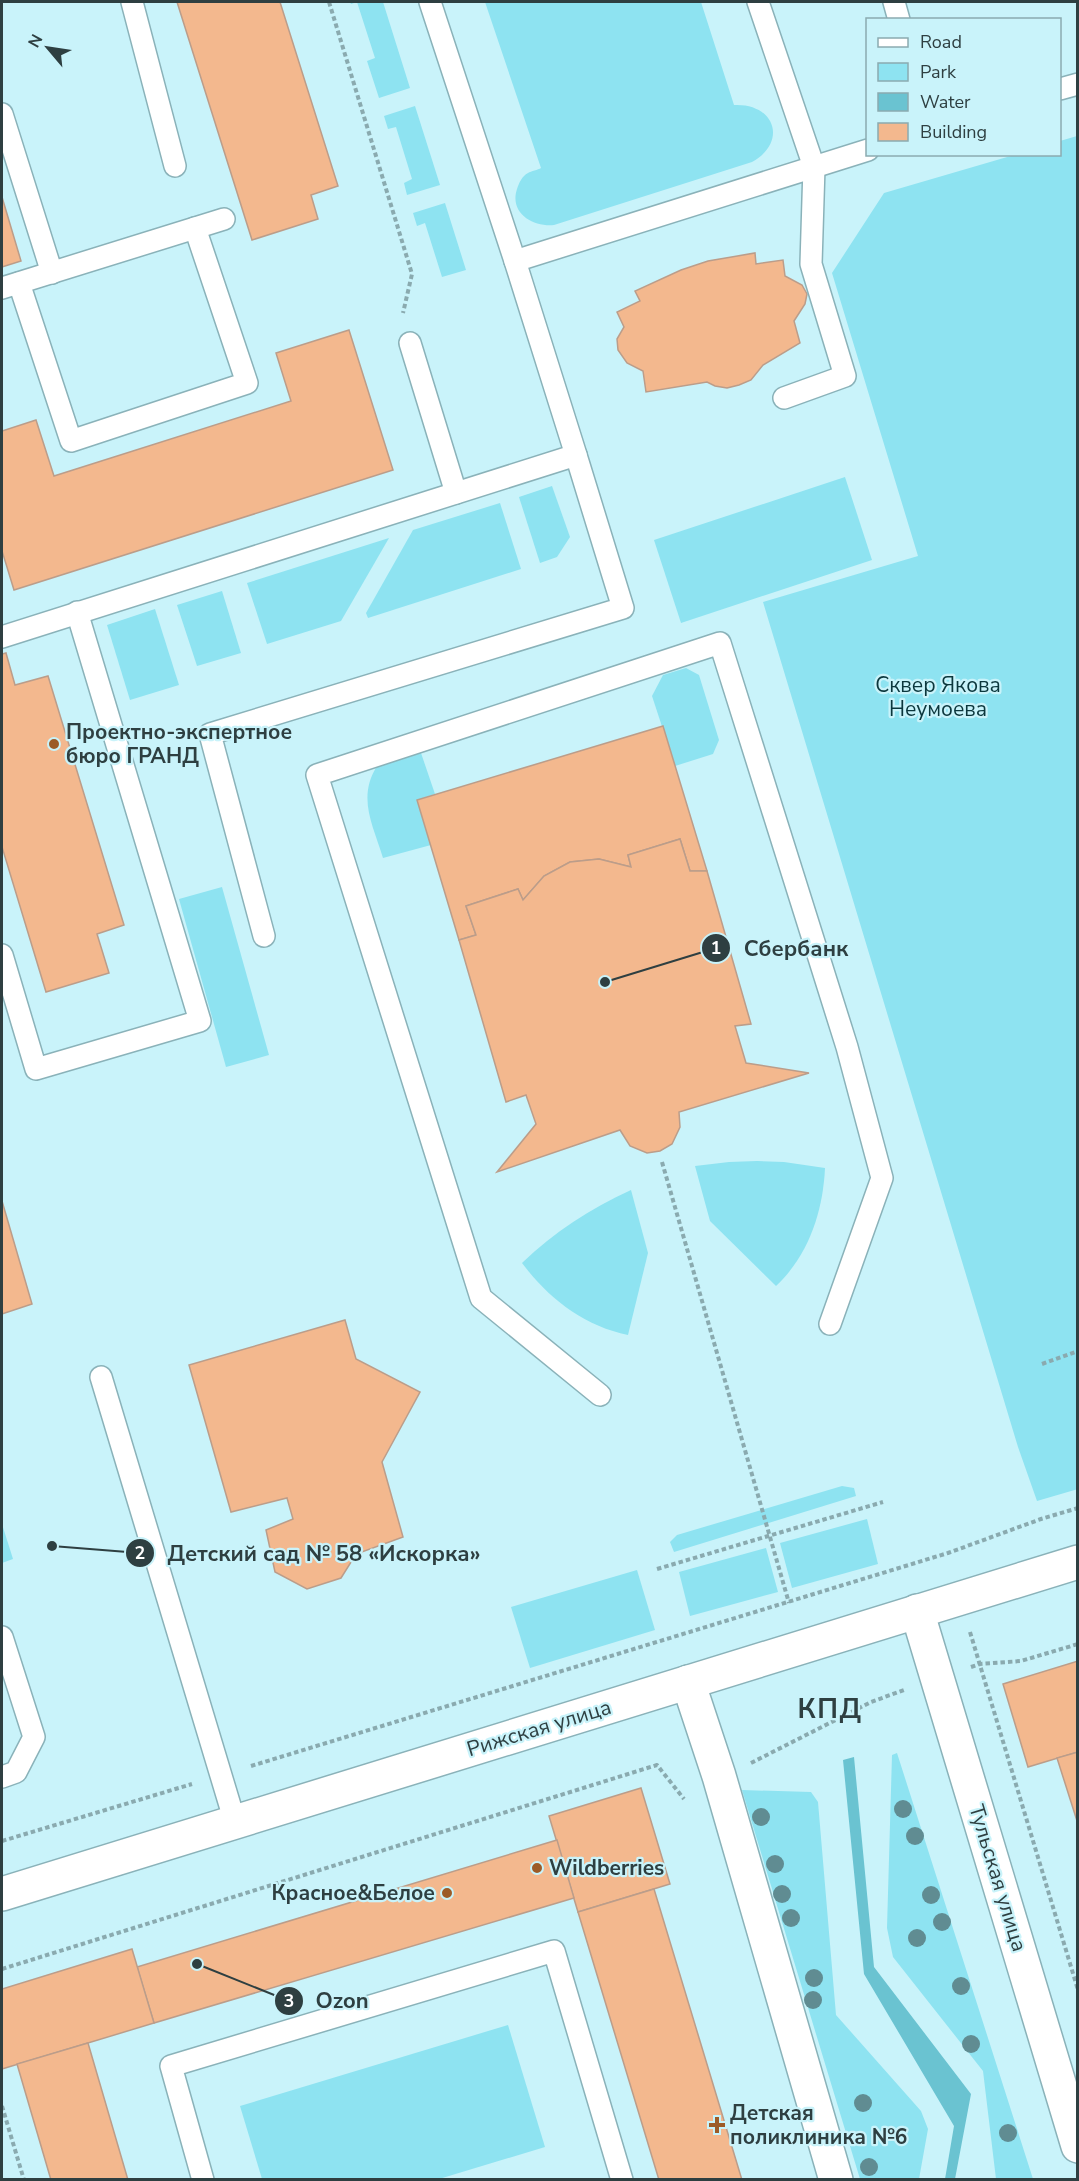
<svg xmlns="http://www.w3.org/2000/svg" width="1079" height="2181" font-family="'Nunito Sans',sans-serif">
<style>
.green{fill:#8ee3f1}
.water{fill:#6ac3d1}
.building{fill:#f3b88e;stroke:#bb9d8a;stroke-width:1.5}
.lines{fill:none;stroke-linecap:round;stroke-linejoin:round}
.service-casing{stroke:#8ab2b9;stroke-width:24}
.minor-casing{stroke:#8ab2b9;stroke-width:36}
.tertiary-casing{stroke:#8ab2b9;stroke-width:36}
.path{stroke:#8aaaaf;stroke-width:4;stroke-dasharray:4.5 3;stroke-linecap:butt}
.service{stroke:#fff;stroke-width:21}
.minor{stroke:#fff;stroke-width:33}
.tertiary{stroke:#fff;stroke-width:33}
.tree{fill:#608c92}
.poi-dot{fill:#9c5b27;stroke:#c9f3fa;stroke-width:2}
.labels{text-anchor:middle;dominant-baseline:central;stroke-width:4.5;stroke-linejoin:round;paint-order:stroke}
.park-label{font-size:21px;fill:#0b373d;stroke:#c9f3fa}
.poi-label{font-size:21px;font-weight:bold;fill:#2e3f41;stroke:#c9f3fa;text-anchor:start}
.street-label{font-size:21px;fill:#2e3f41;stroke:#c9f3fa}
.district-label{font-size:27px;font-weight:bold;letter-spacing:1.5px;fill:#2e3f41;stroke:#c9f3fa}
.leader{fill:none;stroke:#2e3f41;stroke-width:2}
.callout-dot{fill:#2e3f41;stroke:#c9f3fa;stroke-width:2}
.mark-label{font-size:18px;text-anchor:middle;font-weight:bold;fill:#fff}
.callout-label{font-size:22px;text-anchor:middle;font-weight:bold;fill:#2e3f41;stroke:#c9f3fa;stroke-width:4.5;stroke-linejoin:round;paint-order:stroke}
</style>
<rect width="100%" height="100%" fill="#c9f3fa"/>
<g class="green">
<polygon points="350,2 383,2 410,88 379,98 367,61 375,58 357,2 351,4"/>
<path d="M 485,2 L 701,2 L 734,105 C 775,103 788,142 752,162 L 554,225 C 533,227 509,213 517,189 C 519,183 522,176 528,173 C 531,171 538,170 541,168 Z"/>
<polygon points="415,106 440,185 407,195 404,183 412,179 396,127 388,129 384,116"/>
<polygon points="1077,136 1078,1489 1037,1501 1018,1447 763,602 918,556 832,273 884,193 1014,155 1060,154 1060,141"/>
<polygon points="445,203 466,270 442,277 425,223 417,226 413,213"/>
<polygon points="845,477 872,560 681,623 654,540"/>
<polygon points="552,486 570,537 557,557 540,563 519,497"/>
<polygon points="500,503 521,569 368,618 366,613 413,530"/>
<polygon points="389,538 341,621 267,644 247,583"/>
<polygon points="222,591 241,653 197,666 177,605"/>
<polygon points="155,609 179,685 130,700 107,625"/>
<polygon points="686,668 699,675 719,740 713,754 675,766 652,696 663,675"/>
<path d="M 421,753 L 435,794 L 417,800 L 431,845 L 383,858 C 373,825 357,798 377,766 Z"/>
<polygon points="222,887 269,1055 226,1067 179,899"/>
<path d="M 757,1161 L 784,1162 L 825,1168 C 823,1211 809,1255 776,1286 L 710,1221 L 695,1166 L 729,1162 Z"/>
<path d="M 631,1190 L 648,1253 L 628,1335 C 584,1326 549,1299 522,1263 C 554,1232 590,1209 631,1190 Z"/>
<polygon points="842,1486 854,1488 856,1496 674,1552 670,1542 677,1535"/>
<polygon points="867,1519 878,1564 792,1588 780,1543"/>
<polygon points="2,1524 13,1559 2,1563"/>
<polygon points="766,1548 778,1592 690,1616 679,1572"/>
<polygon points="637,1570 655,1630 530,1668 511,1607"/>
<polygon points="897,1753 1033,2179 996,2179 983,2071 893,1957 887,1928 892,1755"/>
<polygon points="742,1790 811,1792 818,1802 836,2015 921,2111 928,2129 919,2179 860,2179"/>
<polygon points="508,2025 545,2147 439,2179 262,2179 240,2106"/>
</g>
<polygon class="water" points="854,1757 874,1967 971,2094 955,2179 945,2179 954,2126 864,1974 843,1760"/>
<g class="building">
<polygon points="177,2 280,2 338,186 311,195 318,219 252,240"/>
<polygon points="2,197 21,261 2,267"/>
<polygon points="755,253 756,264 783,260 785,276 802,285 807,294 805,304 794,321 800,343 763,365 751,380 739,385 727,388 715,386 707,382 646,392 643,371 627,363 618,350 617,339 624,327 617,312 640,301 635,291 681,270 708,261"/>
<polygon points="349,330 393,470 14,590 2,551 2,431 36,420 54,476 291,401 276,353"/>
<polygon points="6,653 15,685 48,676 124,925 97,934 109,973 46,992 2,847 2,654"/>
<polygon points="663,726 707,871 690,871 680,839 628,855 631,867 599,859 570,862 544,876 523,900 518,889 466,906 476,935 459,940 417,800"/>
<polygon points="680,839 690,871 707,871 751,1024 735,1026 746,1063 809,1073 679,1112 680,1127 672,1144 660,1151 647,1153 630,1146 620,1130 497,1172 536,1124 526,1095 506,1102 459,940 476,935 466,906 518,889 523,900 544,876 570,862 599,859 631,867 628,855"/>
<polygon points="2,1201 32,1304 2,1314"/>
<polygon points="345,1320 356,1359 420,1392 382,1462 403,1537 356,1554 341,1578 307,1589 275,1572 266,1530 293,1519 287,1498 231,1512 189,1365"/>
<polygon points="1078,1661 1078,1752 1028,1767 1003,1684"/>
<polygon points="1078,1752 1078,1824 1057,1758"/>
<polygon points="641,1788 670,1884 578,1912 549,1816"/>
<polygon points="557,1840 574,1898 154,2023 137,1967"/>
<polygon points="654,1889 742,2180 659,2180 578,1912"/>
<polygon points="132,1949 154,2023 2,2069 2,1989"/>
<polygon points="88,2043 128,2180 51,2180 17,2064"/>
</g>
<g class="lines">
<g class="service-casing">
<g id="service">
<polyline points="132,2 175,166"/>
<polyline points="430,2 515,261"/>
<polyline points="758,2 814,167 811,264 845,376 784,398"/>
<polyline points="894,2 899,20"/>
<polyline points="1060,89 1078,84"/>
<polyline points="2,114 52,273"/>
<polyline points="19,283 71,441 247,383 195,228"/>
<polyline points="2,288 224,219"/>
<polyline points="410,343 456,493"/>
<polyline points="2,637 576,455 515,261 868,150"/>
<polyline points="264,936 210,734 623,608 576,455"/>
<polyline points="2,955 36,1069 200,1021 77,612"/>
<polyline points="101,1377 235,1822"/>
<polyline points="600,1395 481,1298 317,775 720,643 847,1047 882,1178 830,1324"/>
<polyline points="2,1637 34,1737 16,1772 2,1777"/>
<polyline points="203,2180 171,2066 554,1951 622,2180"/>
</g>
</g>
<g class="minor-casing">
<g id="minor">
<polyline points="917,1611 1078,2146"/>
<polyline points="688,1682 719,1776 836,2180"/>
</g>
</g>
<g class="tertiary-casing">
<polyline id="tertiary" points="2,1894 1078,1562"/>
</g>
<g class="path">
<polyline points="329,2 412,274 403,313"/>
<polyline points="662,1162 789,1603"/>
<polyline points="1042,1364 1078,1351"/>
<polyline points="657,1569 883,1502"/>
<polyline points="970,1632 1078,1990"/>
<polyline points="971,1667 980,1664 1021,1661 1078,1644"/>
<polyline points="751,1763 871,1702 904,1690"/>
<polyline points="251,1766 948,1553 1041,1519 1078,1508"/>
<polyline points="2,1841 192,1784"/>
<polyline points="2,1969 657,1765 684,1799"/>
<polyline points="2,2106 24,2180"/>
</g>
<use href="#service" class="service"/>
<use href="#minor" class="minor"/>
<use href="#tertiary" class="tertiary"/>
</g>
<g class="tree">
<circle cx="903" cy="1809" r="9"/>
<circle cx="761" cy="1817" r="9"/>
<circle cx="915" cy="1836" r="9"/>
<circle cx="775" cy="1864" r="9"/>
<circle cx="782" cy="1894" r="9"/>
<circle cx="931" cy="1895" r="9"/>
<circle cx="791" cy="1918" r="9"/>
<circle cx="942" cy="1922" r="9"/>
<circle cx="917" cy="1938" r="9"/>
<circle cx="814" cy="1978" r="9"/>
<circle cx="961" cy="1986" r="9"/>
<circle cx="813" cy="2000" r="9"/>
<circle cx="971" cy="2044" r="9"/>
<circle cx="863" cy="2103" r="9"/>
<circle cx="1008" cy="2133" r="9"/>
<circle cx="869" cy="2167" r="9"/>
</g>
<g class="poi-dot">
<circle cx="54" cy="744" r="6"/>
<circle cx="537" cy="1868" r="6"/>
<circle cx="447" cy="1893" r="6"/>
<path d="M714 2116h6v6h6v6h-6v6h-6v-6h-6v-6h6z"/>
</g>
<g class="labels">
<g class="park-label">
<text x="938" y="685">Сквер Якова<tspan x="938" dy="24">Неумоева</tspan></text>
</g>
<g class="poi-label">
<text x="66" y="732">Проектно-экспертное<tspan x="66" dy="24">бюро ГРАНД</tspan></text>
<text x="549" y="1868">Wildberries</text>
<text x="435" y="1893" text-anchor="end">Красное&amp;Белое</text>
<text x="730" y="2113">Детская<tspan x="730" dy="24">поликлиника №6</tspan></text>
</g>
<g class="street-label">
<text transform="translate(539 1728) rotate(-17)">Рижская улица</text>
<text transform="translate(998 1878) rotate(73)">Тульская улица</text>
</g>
<g class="district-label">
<text x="830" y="1709">КПД</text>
</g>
</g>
<path class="leader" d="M605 982L716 948M52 1546L140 1553M197 1964L289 2001"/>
<g class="callout-dot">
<circle cx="605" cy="982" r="6"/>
<circle cx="52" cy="1546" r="6"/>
<circle cx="197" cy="1964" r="6"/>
<circle cx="716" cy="948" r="15"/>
<circle cx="140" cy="1553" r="15"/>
<circle cx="289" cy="2001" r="15"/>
</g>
<g class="mark-label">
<text x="716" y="954">1</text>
<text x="140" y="1559">2</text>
<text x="289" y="2007">3</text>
</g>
<g class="callout-label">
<text x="796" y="956">Сбербанк</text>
<text x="324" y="1561">Детский сад № 58 «Искорка»</text>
<text x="342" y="2008">Ozon</text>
</g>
<rect width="1079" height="2181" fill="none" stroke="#2e3f41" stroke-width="6"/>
<rect x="866" y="18" width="195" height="138" fill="#c9f3fa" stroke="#8babb0" stroke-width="1.5"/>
<rect x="878" y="38" width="30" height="9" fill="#ffffff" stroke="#8babb0" stroke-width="1.5"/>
<text x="920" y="48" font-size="18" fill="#2e3f41">Road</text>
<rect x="878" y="63" width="30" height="18" fill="#8ee3f1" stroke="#8babb0" stroke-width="1.5"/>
<text x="920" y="78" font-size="18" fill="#2e3f41">Park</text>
<rect x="878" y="93" width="30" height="18" fill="#6ac3d1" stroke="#8babb0" stroke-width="1.5"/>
<text x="920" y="108" font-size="18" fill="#2e3f41">Water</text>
<rect x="878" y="123" width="30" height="18" fill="#f3b88e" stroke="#8babb0" stroke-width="1.5"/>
<text x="920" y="138" font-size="18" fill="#2e3f41">Building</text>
<g transform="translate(48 48) rotate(299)" stroke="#c9f3fa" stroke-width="4.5" paint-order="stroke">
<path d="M0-4.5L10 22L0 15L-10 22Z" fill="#2e3f41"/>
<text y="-9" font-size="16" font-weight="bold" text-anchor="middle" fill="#2e3f41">N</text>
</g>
</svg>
